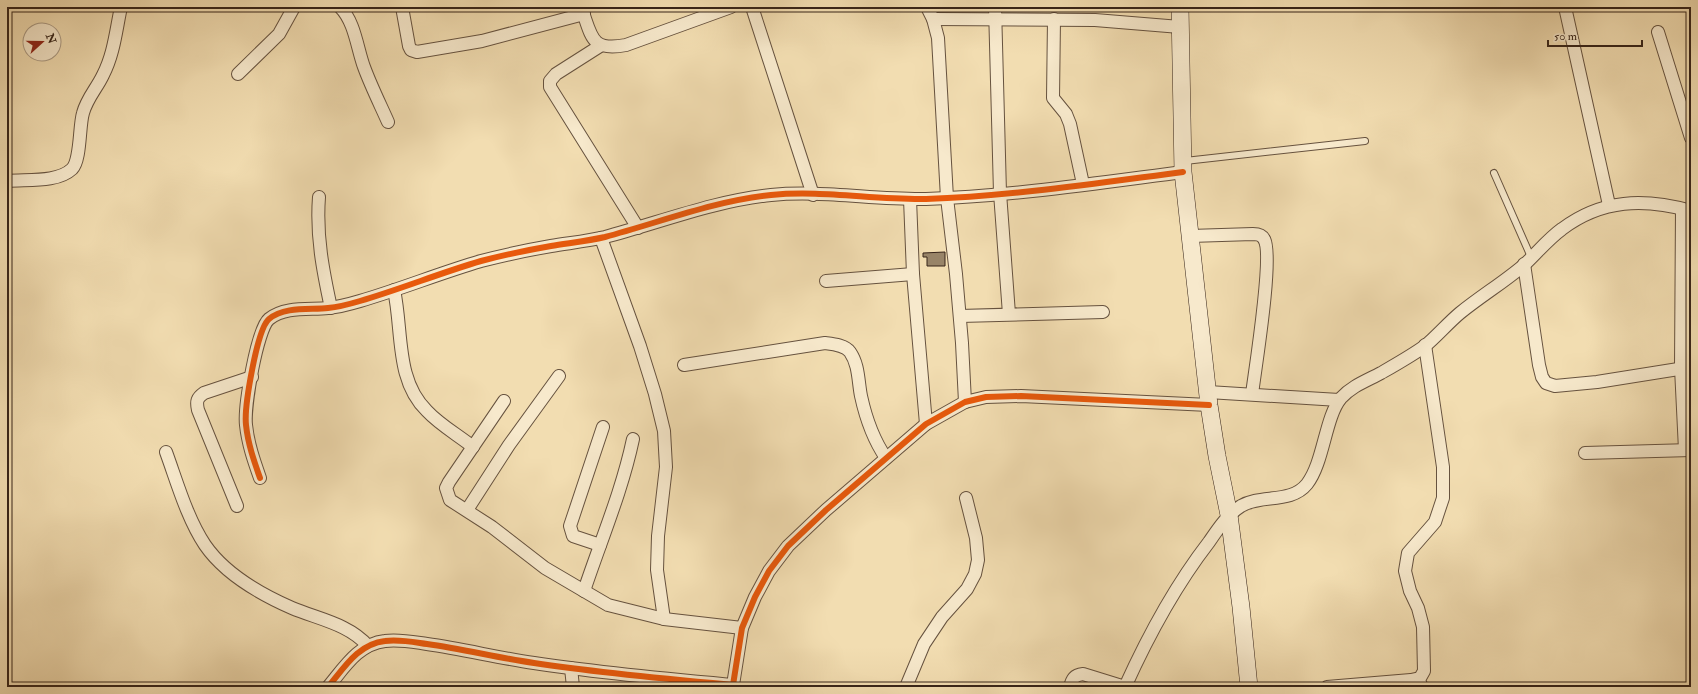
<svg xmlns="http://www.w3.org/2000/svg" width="1698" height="694" font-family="'IM FELL Double Pica',serif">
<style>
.building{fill:#988468;stroke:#372419}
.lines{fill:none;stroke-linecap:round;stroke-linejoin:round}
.service-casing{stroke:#66523f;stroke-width:8}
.minor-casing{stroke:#66523f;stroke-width:14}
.secondary-casing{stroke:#372419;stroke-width:18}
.service{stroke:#f7e9cc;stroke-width:6}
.minor{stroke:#f7e9cc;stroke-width:12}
.secondary{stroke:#f7e9cc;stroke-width:17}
.cycleway-casing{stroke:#f7e9cc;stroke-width:8}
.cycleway{stroke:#e8590c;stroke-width:6}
</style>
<rect width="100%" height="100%" fill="#f2ddb1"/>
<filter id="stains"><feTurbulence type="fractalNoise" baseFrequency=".005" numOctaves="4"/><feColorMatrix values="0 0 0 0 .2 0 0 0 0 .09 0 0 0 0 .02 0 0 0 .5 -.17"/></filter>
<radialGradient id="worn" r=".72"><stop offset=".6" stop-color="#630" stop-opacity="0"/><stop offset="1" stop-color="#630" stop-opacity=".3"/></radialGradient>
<polygon class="building" points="945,252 945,266 927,266 927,257 923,257 923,253"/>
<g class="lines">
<g class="service-casing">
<g id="service">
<polyline points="1185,161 1365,141"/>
<polyline points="1494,173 1531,257"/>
<polyline points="1420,678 1426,687"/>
</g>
</g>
<g class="minor-casing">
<g id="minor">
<path d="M 340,7 C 355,22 357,48 364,67 C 371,86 380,104 388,122"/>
<polyline points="402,7 409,46 411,50 417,52 482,41 584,14"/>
<path d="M 581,7 C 592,36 590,52 626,45 L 731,7"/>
<polyline points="752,7 813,195"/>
<polyline points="927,7 933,19 938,38 947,198 956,274 962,343 965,402"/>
<polyline points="995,7 1000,193 1009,314"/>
<polyline points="1565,7 1609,205"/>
<polyline points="933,19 1095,20 1180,27"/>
<polyline points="1054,19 1053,98 1066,114 1070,124 1083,184"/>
<polyline points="1658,32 1691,138"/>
<polyline points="600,46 556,74 550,81 550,87 638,228"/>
<polyline points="238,74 279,34 294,7"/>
<path d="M 7,181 C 27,179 57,183 72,169 C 81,160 79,126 83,113 C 87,98 97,88 103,75 C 114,54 116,30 121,7"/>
<path d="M 319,197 C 316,236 323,271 331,308"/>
<polyline points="910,199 913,274 926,424"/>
<polyline points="1682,209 1681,368 1685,450"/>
<path d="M 1190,236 L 1253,234 C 1258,234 1262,235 1264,239 C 1274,254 1255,370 1252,394"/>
<polyline points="601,238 640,346 655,394 664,431 666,467 658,536 657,570 664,619"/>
<polyline points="1524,264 1539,365 1542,377 1546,383 1555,386 1597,382 1691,367"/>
<polyline points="826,281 913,274"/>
<path d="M 394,290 C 403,331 395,380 427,411 C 440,425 458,435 473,447"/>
<polyline points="960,316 1103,312"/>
<path d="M 684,365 L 825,343 C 833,344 845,345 850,352 C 859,365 858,381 861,396 C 866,419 873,439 886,458"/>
<polyline points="1208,392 1339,400"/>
<polyline points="504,401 449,482 446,488 450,500 492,527 545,568 608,605 664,619 742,628"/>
<path d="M 166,452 C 177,482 187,518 205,545 C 225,574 260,594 292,608 C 318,619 349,624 368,646"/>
<polyline points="1585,453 1691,450"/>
<path d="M 260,478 C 254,461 248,444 246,425 C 244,407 257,329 269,319 C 285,306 310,310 328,308 C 339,307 350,304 360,301 C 401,289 440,273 481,261 C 504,255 528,250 551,246 C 569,243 588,241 605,237 C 661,222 714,201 771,195 C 822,190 874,200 926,199 C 1012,196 1098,183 1183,172"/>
<path d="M 237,506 L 198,410 C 196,401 197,398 204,393 L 252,377"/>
<polyline points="467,510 509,445 559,376"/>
<polyline points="600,545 573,536 570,526 603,427"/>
<path d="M 584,591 C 601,540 622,491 633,439"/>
<polyline points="571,668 573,687"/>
<path d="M 328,687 C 344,668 358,644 385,641 C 399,639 413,642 427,644 C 463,649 499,658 534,663 C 600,673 667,679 733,685 L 742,628 L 755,597 L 769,571 L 788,546 L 826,510 L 926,424 L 965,402 L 986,397 L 1021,396 L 1209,405"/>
<polyline points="906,687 924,644 942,617 967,589 975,574 978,560 976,538 966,498"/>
<path d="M 1070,687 C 1072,679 1074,675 1083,674 L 1125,687"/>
<path d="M 1125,687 C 1148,636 1175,586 1209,542 C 1218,529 1227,515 1241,506 C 1261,494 1291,504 1307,484 C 1324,462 1325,417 1341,398 C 1352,386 1366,381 1381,373 C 1395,365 1411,356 1425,346 C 1437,336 1448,323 1460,313 C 1481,296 1504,282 1524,265 C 1537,253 1548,239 1562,229 C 1602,199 1644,198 1691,211"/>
<polyline points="1327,687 1411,680 1420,678 1424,671 1423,627 1418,608 1410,591 1405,571 1408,553 1435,522 1443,498 1443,467 1425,345"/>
</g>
</g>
<g class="secondary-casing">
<polyline id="secondary" points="1180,7 1183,172 1209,405 1217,456 1229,515 1241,607 1249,687"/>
</g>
<use href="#service" class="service"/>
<use href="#minor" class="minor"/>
<use href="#secondary" class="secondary"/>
<g class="cycleway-casing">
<g id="cycleway">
<path d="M 260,478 C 254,461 248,444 246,425 C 244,407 257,329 269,319 C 285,306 310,310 328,308 C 339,307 350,304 360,301 C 401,289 440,273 481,261 C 504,255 528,250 551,246 C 569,243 588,241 605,237 C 661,222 714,201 771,195 C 822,190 874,200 926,199 C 1012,196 1098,183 1183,172"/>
<path d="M 328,687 C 344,668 358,644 385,641 C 399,639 413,642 427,644 C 463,649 499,658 534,663 C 600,673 667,679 733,685 L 742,628 L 755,597 L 769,571 L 788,546 L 826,510 L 926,424 L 965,402 L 986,397 L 1021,396 L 1209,405"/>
</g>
</g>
<use href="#cycleway" class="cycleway"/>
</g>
<rect width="1698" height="694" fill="none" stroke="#f2ddb1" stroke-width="24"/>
<rect x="8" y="8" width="1682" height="678" fill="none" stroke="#372419" stroke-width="2"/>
<rect x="12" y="12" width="1674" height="670" fill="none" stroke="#372419"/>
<g transform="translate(42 42) rotate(69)"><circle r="19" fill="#f7e9cc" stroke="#aa9a84"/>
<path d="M0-3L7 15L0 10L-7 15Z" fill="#8f2418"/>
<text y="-6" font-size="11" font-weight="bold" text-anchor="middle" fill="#372419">N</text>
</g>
<path d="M1548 40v6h94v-6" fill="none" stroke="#372419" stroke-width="2"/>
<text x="1554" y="40" font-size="12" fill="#372419" stroke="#f7e9cc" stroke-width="3" paint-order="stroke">50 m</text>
<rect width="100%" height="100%" filter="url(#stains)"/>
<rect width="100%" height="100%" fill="url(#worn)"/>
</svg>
